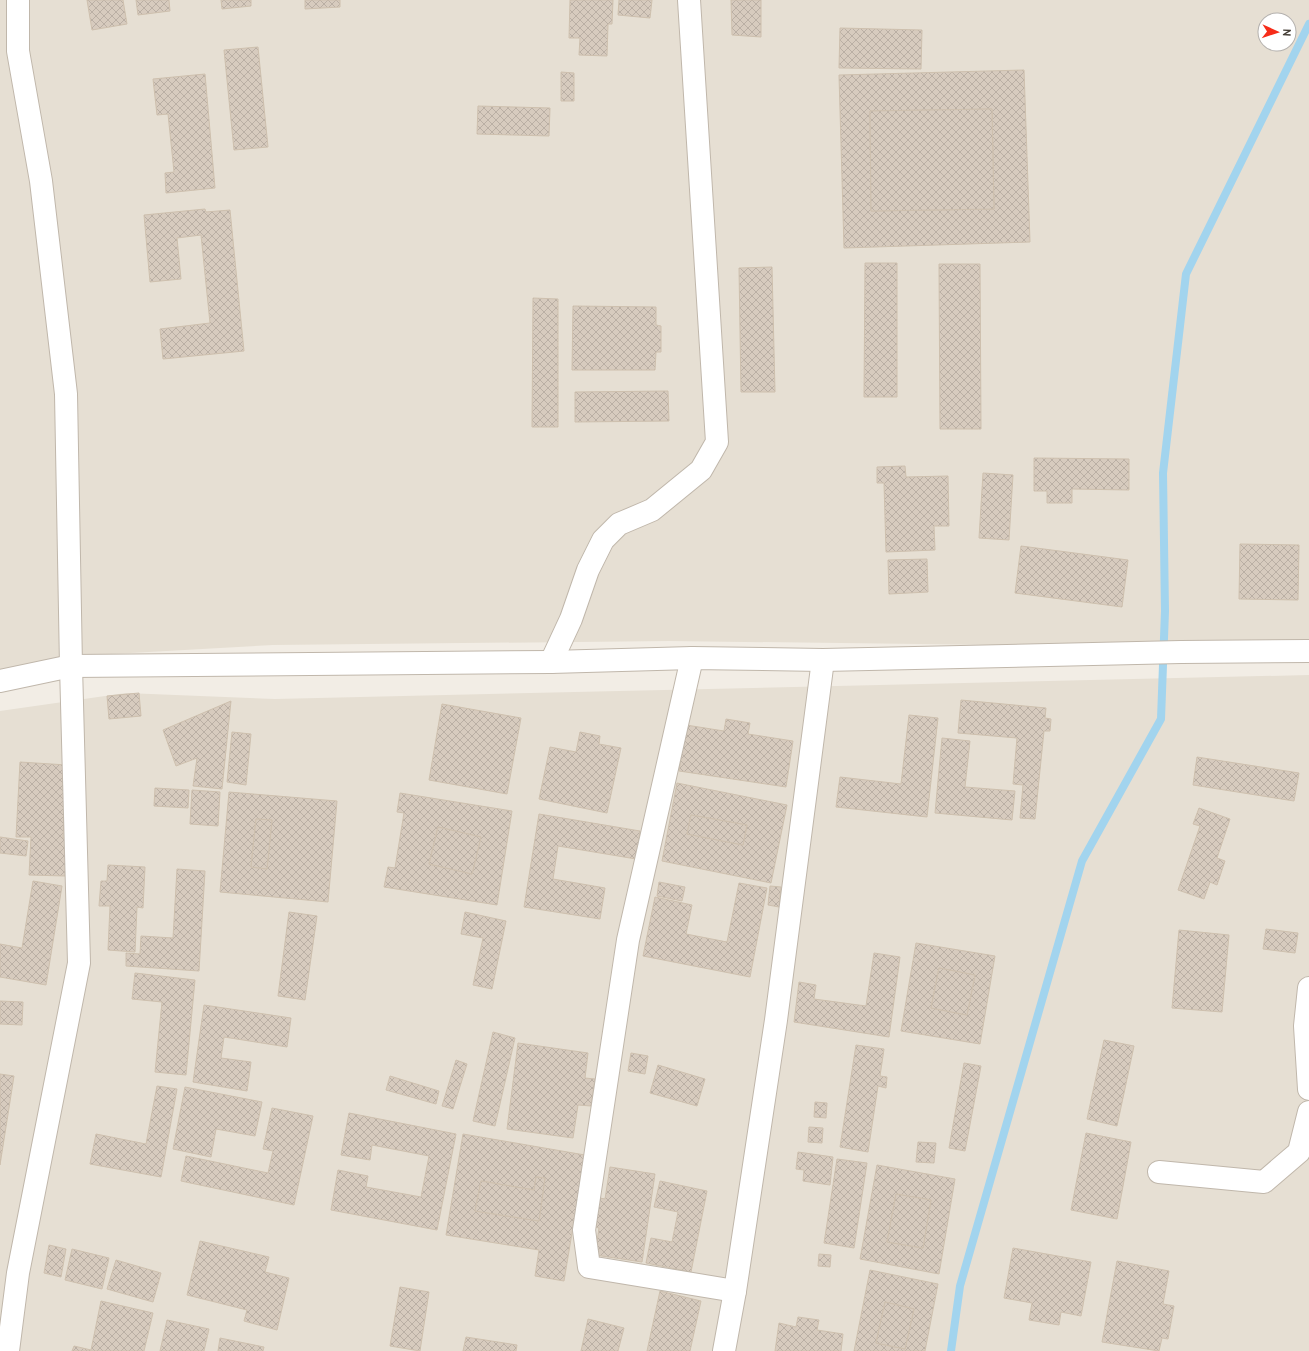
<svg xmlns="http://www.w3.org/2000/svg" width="1309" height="1351" font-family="'PT Sans',sans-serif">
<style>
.residential{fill:#e6dfd3;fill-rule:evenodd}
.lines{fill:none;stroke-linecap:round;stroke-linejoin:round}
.stream{stroke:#a2d4ee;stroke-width:8}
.building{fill:url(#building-cross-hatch);stroke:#cec0ae;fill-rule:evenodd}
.street-casing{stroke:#c0b7ab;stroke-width:24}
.street{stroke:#fff;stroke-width:22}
</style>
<defs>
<pattern id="building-cross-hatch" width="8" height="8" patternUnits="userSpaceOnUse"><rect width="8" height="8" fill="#d7cbbe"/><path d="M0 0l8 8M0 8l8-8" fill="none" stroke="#baafa4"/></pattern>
</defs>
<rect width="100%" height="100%" fill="#f2ede5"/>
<g class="residential">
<path d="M 0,0 L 1309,0 L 1309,640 L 1091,646 L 669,641 L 273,645 L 77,656 L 0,673 ZM 1265,20 L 1289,20 L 1289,44 L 1265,44 Z"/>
<polygon points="1309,675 1309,1351 0,1351 0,711 126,693 275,699"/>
</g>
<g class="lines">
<polyline class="stream" points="951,1351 960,1286 1082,861 1161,719 1165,611 1163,473 1186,274 1309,24"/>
</g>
<g class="building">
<polygon points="87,0 123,0 127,24 92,30"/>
<polygon points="136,0 169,0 170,11 138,15"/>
<polygon points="221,0 251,0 251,6 222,9"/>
<polygon points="305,0 340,0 340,7 305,9"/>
<polygon points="570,0 613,0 612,24 608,24 607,56 579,55 580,38 569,38"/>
<polygon points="619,0 652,0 650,18 618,15"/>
<polygon points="731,0 761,0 761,37 732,35"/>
<polygon points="840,28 922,30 921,69 839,68"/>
<polygon points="258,47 268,147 234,150 224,50"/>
<path d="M 1024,70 L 1030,242 L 844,248 L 839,75 ZM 992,109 L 994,209 L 871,211 L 870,111 Z"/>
<polygon points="561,72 574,73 574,101 561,101"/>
<polygon points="205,74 215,188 166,193 165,173 174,172 168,114 157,115 153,79"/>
<polygon points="478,106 550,108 549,136 477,134"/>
<polygon points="992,109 994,209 871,211 870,111"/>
<polygon points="205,209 206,212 230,210 244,351 163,359 160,329 210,323 201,235 177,238 181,279 150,282 144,215"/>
<polygon points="865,263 897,263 897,397 864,397"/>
<polygon points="939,264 980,264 981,429 940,429"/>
<polygon points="772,267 775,392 741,392 739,268"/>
<polygon points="533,298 558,299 558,427 532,427"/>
<polygon points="573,306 656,307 656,325 661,326 661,352 656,352 655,370 572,370"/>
<polygon points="668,391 669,421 575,422 575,392"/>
<polygon points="1034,458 1129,459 1129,490 1072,489 1072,503 1047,503 1047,491 1034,491"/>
<polygon points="905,466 906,477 948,476 949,526 934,526 935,550 886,552 884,483 877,483 877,467"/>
<polygon points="983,473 1013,475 1009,540 979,538"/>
<polygon points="1240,544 1299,545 1298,600 1239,599"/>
<polygon points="1021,546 1128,560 1122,607 1015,593"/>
<polygon points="927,559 928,592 889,594 888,560"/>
<polygon points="139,693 141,716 109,719 107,696"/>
<polygon points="961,700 1046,708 1045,718 1051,719 1050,731 1044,731 1035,819 1020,818 1023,785 1013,784 1017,738 958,733"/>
<polygon points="231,701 222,789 193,786 197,758 176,766 163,730"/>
<polygon points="442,704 521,718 507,794 429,780"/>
<polygon points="909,715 938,718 927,817 836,807 840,777 901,784"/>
<polygon points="726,719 750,723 748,734 793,741 786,787 679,771 686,725 724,731"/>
<polygon points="232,732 251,734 246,785 227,782"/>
<polygon points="580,732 600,736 599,744 621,748 607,813 539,799 550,747 576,752"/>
<polygon points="942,738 970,741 965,787 1015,791 1012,820 935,813"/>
<polygon points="1197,757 1299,773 1294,801 1193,785"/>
<polygon points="20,762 67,765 63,838 67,838 65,876 29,875 31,837 16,837"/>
<path d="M 677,783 L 787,805 L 771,883 L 662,861 ZM 691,815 L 747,825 L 743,845 L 687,834 Z"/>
<polygon points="155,788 189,790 188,808 154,806"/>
<polygon points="192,790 220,792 218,826 190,824"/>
<path d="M 229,792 L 337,801 L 328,902 L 220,892 ZM 256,819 L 272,820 L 267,869 L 251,867 Z"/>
<path d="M 400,793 L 512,811 L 497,905 L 384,887 L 388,867 L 395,868 L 404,813 L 397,812 ZM 438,827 L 481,837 L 472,874 L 429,864 Z"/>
<polygon points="1199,808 1230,819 1217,858 1225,861 1217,885 1210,882 1204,899 1178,890 1200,826 1193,824"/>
<polygon points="539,814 640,831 636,859 558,846 553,879 605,888 600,919 524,907"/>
<polygon points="691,815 747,825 743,845 687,834"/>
<polygon points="256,819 272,820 267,869 251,867"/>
<polygon points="438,827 481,837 472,874 429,864"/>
<polygon points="0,837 28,841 26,856 0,853"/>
<polygon points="108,865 145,867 143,908 137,907 135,952 108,950 110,906 99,906 101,881 107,881"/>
<polygon points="177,869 205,871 199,971 126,966 126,953 140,954 141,936 173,938"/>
<polygon points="33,881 62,886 46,985 0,977 0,944 22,948"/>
<polygon points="659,882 685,887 682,901 657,896"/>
<polygon points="739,883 767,888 750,977 643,956 655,897 692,905 686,934 727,942"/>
<polygon points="770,886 781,887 779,907 768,905"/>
<polygon points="289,912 317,916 305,1000 278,996"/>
<polygon points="465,912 506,921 492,989 473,985 483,938 461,934"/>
<polygon points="1266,929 1298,933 1295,953 1263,949"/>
<polygon points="1179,930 1229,935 1222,1012 1172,1008"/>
<path d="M 916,943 L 995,956 L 980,1044 L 901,1031 ZM 939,968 L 975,975 L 967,1015 L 931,1008 Z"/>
<polygon points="874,953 900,957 889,1037 794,1022 799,982 816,985 814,999 866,1006"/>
<polygon points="939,968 975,975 967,1015 931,1008"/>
<polygon points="135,973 195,980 186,1075 155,1072 162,1002 132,999"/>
<polygon points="0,1001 23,1002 22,1025 0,1024"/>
<polygon points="204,1005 291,1018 287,1047 224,1037 221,1058 251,1062 247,1091 193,1082"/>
<polygon points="493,1032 515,1038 495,1126 473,1121"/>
<polygon points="1104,1040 1134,1046 1117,1126 1087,1119"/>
<polygon points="518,1043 588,1053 585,1078 595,1079 591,1106 578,1105 573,1138 507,1129"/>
<polygon points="856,1045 884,1049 880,1076 887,1077 886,1088 878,1086 868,1152 840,1147"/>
<polygon points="631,1053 648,1056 645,1074 628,1071"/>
<polygon points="456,1060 467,1064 453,1109 442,1106"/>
<polygon points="964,1063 981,1066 965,1151 949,1148"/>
<polygon points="658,1065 705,1079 697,1106 650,1093"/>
<polygon points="0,1074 14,1076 0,1165"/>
<polygon points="390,1076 439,1091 436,1104 386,1090"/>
<polygon points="157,1086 177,1089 161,1177 90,1164 96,1134 146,1144"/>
<polygon points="185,1087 262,1102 255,1136 216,1129 211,1157 173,1149"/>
<polygon points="815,1102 827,1103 826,1118 814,1117"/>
<polygon points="272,1108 313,1116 294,1205 181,1181 186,1156 268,1173 273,1151 263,1149"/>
<polygon points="349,1113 456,1134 437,1230 331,1210 338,1170 368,1176 366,1187 421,1197 429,1156 372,1145 370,1160 341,1155"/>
<polygon points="809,1127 823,1128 822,1143 808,1142"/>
<polygon points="1086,1133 1131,1142 1117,1219 1071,1210"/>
<path d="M 463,1134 L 585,1155 L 564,1281 L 535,1276 L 539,1250 L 446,1235 ZM 536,1177 L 545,1178 L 539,1221 L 475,1211 L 481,1181 L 534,1190 Z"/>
<polygon points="918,1142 936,1143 934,1163 916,1162"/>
<polygon points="798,1152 833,1157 830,1185 803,1181 804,1170 796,1169"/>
<polygon points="837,1159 867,1163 854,1248 824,1243"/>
<path d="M 877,1165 L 955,1179 L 939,1274 L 860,1259 ZM 896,1194 L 931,1200 L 923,1248 L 887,1242 Z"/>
<polygon points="610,1167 655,1174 642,1262 595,1255 599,1228 591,1226 595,1197 605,1199"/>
<polygon points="536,1177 545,1178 539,1221 475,1211 481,1181 534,1190"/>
<polygon points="660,1181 707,1191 691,1272 646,1263 651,1238 672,1242 678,1212 654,1207"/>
<polygon points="896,1194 931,1200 923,1248 887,1242"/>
<polygon points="200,1241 269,1257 265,1272 289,1278 277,1330 244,1321 247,1310 187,1295"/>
<polygon points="49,1245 66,1249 61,1277 44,1273"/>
<polygon points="1013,1248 1091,1262 1081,1316 1061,1312 1059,1325 1029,1320 1032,1303 1004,1298"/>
<polygon points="72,1249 109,1258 102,1289 65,1280"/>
<polygon points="819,1254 831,1255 830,1267 818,1266"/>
<polygon points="116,1260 161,1273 153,1302 107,1289"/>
<polygon points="1117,1261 1169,1271 1163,1304 1174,1306 1168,1339 1162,1338 1159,1351 1102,1342"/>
<path d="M 870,1270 L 938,1284 L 925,1351 L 854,1351 ZM 885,1302 L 914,1309 L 905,1349 L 876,1343 Z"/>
<polygon points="400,1287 429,1292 420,1351 390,1346"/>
<polygon points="660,1291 701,1301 690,1351 647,1351"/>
<polygon points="101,1301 153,1313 144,1351 72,1351 74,1346 91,1350"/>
<polygon points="885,1302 914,1309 905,1349 876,1343"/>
<polygon points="798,1317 819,1320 817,1330 843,1334 841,1351 775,1351 779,1323 796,1327"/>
<polygon points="588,1319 624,1328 618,1351 581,1351"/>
<polygon points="167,1320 209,1329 204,1351 160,1351"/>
<polygon points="466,1337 517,1345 516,1351 463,1351"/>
<polygon points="220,1338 264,1347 263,1351 218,1351"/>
</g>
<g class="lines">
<g class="street-casing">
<g id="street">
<polyline points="692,658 628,940 584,1230 589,1267 735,1291"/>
<polyline points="551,662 571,619 588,570 603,540 619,524 652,510 701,470 717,442 689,0"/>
<polyline points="0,681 71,666 551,662 692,658 823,660 1181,652 1309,651"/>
<polyline points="1309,988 1305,1026 1309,1089"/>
<polyline points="1159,1172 1264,1182 1299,1152 1309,1112"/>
<polyline points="8,1351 18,1273 79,963 71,666 66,394 41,181 18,51 18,0"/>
<polyline points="724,1351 735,1291 776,1020 823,660"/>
</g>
</g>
<use href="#street" class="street"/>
</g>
<g transform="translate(1277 32) rotate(93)"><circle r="19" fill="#ffffff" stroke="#b4b1ae"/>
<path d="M0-3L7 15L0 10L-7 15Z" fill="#f62c19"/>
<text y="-6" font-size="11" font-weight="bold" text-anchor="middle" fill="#443d35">N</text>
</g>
</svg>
